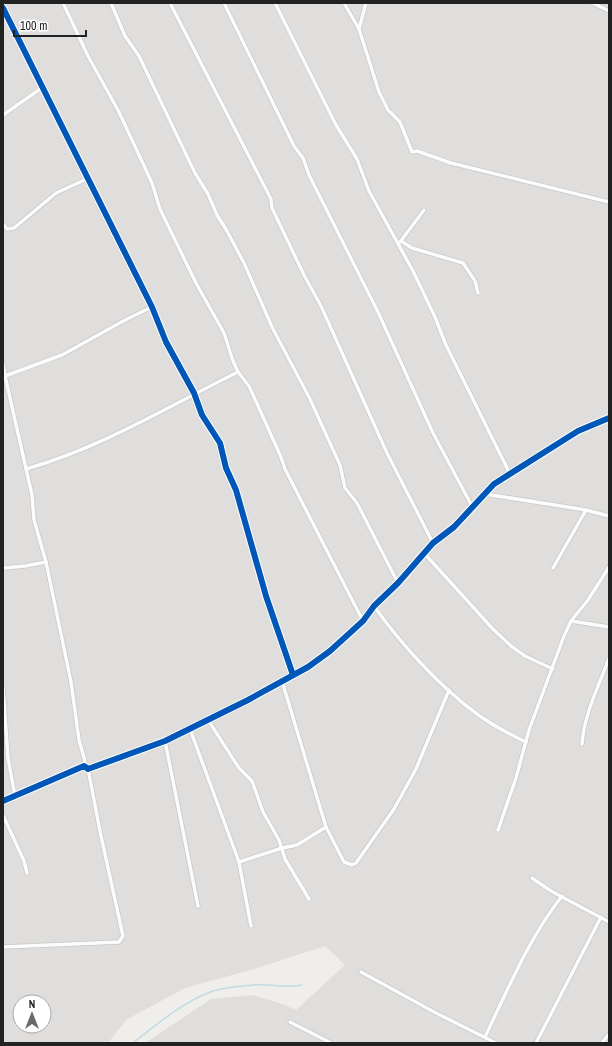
<svg xmlns="http://www.w3.org/2000/svg" width="612" height="1046" font-family="'Archivo Narrow',sans-serif">
<style>
.residential{fill:#dfdedc;fill-rule:evenodd}
.lines{fill:none;stroke-linecap:round;stroke-linejoin:round}
.stream{stroke:#bfdbe3;stroke-width:1.5}
.minor-casing{stroke:#c9c8c7;stroke-width:5}
.minor{stroke:#fdfcfc;stroke-width:3.5}
.cycleway-casing{stroke:#fff;stroke-width:8}
.cycleway{stroke:#0057b8;stroke-width:6}
</style>
<rect width="100%" height="100%" fill="#f0eeeb"/>
<path class="residential" d="M 3,3 L 609,3 L 609,1043 L 145,1043 L 211,999 L 253,995 L 285,1005 L 296,1010 L 345,965 L 325,946 L 254,969 L 185,988 L 126,1020 L 108,1043 L 3,1043 ZM 20,1002 L 44,1002 L 44,1026 L 20,1026 Z"/>
<g class="lines">
<path class="stream" d="M 133,1043 C 157,1024 184,1001 213,991 C 225,987 240,986 253,985 C 269,983 285,989 302,985"/>
<g class="minor-casing">
<g id="minor">
<polyline points="63,3 88,56 119,112 152,183 160,209 196,283 224,333 233,361 238,372 249,386 281,457 285,469 363,621"/>
<polyline points="111,3 125,36 139,56 195,173 208,194 217,215 227,231 244,263 273,329 309,397 340,465 345,488 357,503 398,583"/>
<polyline points="170,3 271,199 272,208 304,275 321,306 387,453 433,543"/>
<polyline points="224,3 294,146 303,158 309,175 378,312 433,433 473,508"/>
<polyline points="275,3 336,125 357,159 369,191 413,271 435,317 446,345 510,474"/>
<polyline points="344,3 359,29"/>
<polyline points="366,3 359,29 379,92 388,110 400,122 412,152 417,151 451,163 609,202"/>
<polyline points="593,3 609,11"/>
<polyline points="3,8 152,307 166,342 194,393 202,415 220,443 226,468 236,490 266,596 293,675"/>
<polyline points="3,115 43,87"/>
<polyline points="3,224 7,229 14,228 56,193 89,178"/>
<polyline points="401,241 412,248 463,263 475,281 478,293"/>
<polyline points="400,242 424,210"/>
<polyline points="3,363 5,376"/>
<path d="M 26,469 C 101,448 169,406 238,372"/>
<polyline points="485,494 586,510 609,516"/>
<polyline points="424,553 492,628 511,646 525,656 553,669"/>
<polyline points="3,568 25,566 46,562"/>
<polyline points="553,568 586,510"/>
<path d="M 374,606 C 400,643 440,687 477,714 C 492,725 509,734 526,742"/>
<polyline points="571,621 609,627"/>
<polyline points="3,687 8,758 15,796"/>
<polyline points="208,720 239,768 252,781 263,812 279,840 285,859 309,899"/>
<polyline points="190,729 239,862 251,926"/>
<polyline points="165,741 198,906"/>
<path d="M 582,744 C 584,714 599,686 609,658"/>
<polyline points="84,766 85,761 79,740 71,682 46,562 34,520 32,495 5,376 62,355 127,319 152,307"/>
<polyline points="3,801 84,766 88,769 165,741 248,700 308,667 330,651 363,621 374,606 398,583 433,543 454,527 494,484 578,431 609,418"/>
<polyline points="3,815 24,861 27,873"/>
<polyline points="326,827 344,862 352,865 356,863 394,809 416,769 449,690"/>
<polyline points="498,830 516,778 529,730 564,636 571,621 588,600 609,567"/>
<polyline points="239,862 282,848 297,845 326,827 282,681"/>
<polyline points="532,878 551,891 609,922"/>
<polyline points="3,947 119,942 123,936 101,836 88,769"/>
<polyline points="361,972 436,1013 496,1043"/>
<polyline points="290,1022 331,1043"/>
<path d="M 485,1037 C 508,989 529,938 562,896"/>
<polyline points="536,1043 601,917"/>
<polyline points="602,1043 609,1034"/>
</g>
</g>
<use href="#minor" class="minor"/>
<g class="cycleway-casing">
<g id="cycleway">
<polyline points="3,8 152,307 166,342 194,393 202,415 220,443 226,468 236,490 266,596 293,675"/>
<polyline points="3,801 84,766 88,769 165,741 248,700 308,667 330,651 363,621 374,606 398,583 433,543 454,527 494,484 578,431 609,418"/>
</g>
</g>
<use href="#cycleway" class="cycleway"/>
</g>
<rect width="612" height="1046" fill="none" stroke="#222222" stroke-width="8"/>
<g transform="translate(32 1014)"><circle r="19" fill="#ffffff" stroke="#a7a7a7"/>
<path d="M0-3L7 15L0 10L-7 15Z" fill="#6a6968"/>
<text y="-6" font-size="11" font-weight="bold" text-anchor="middle" fill="#222222">N</text>
</g>
<path d="M14 30v6h72v-6" fill="none" stroke="#222222" stroke-width="2"/>
<text x="20" y="30" font-size="12" fill="#222222" stroke="#ffffff" stroke-width="3" paint-order="stroke">100 m</text>
</svg>
